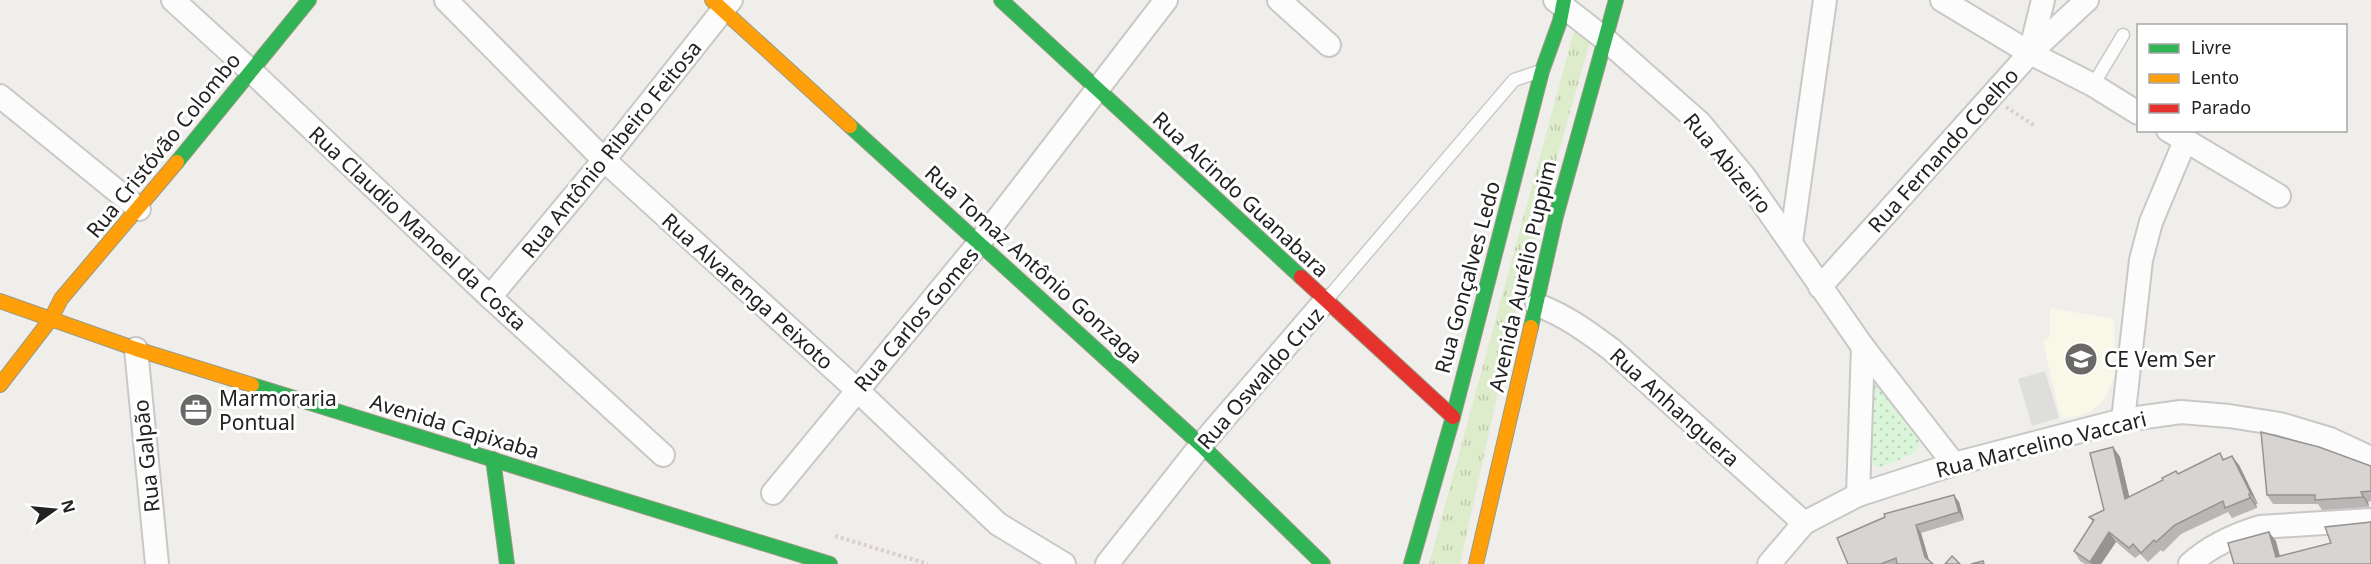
<svg xmlns="http://www.w3.org/2000/svg" width="2371" height="564" font-family="'Noto Sans',sans-serif">
<style>
.education{fill:#f8f7e8}
.religious{fill:#dededc}
.grass{fill:url(#grass-tufts)}
.park{fill:url(#park-dots)}
.lines{fill:none;stroke-linecap:round;stroke-linejoin:round}
.lane-casing{stroke:#c9c8c7;stroke-width:15}
.street-casing{stroke:#c9c8c7;stroke-width:26}
.fast-casing{stroke:#999a82;stroke-width:16}
.slow-casing{stroke:#999a82;stroke-width:16}
.jam-casing{stroke:#999a82;stroke-width:16}
.path{stroke:#dccecd;stroke-width:4;stroke-dasharray:3 3;stroke-linecap:butt}
.lane{stroke:#fdfcfc;stroke-width:12}
.street{stroke:#fdfcfc;stroke-width:22}
.fast{stroke:#30b455;stroke-width:14}
.slow{stroke:#ff9f0a;stroke-width:14}
.jam{stroke:#e5322d;stroke-width:14}
.wall{fill:#b9b6b5}
.shaded-wall{fill:#969493}
.building{fill:#d7d4d2;stroke:#969493;stroke-width:1.5}
.labels{text-anchor:middle;dominant-baseline:central;stroke-width:6;stroke-linejoin:round;paint-order:stroke}
.street-label{font-size:21px;fill:#222;stroke:#fff}
.poi-label{font-size:21px;fill:#222;stroke:#fff;text-anchor:start}
</style>
<defs>
<pattern id="grass-tufts" width="24" height="20" patternUnits="userSpaceOnUse" patternTransform="scale(1.5)"><rect width="24" height="20" fill="#ddeccb"/><path d="M3 7l-1-3M5 7V3M7 7l1-3M15 17l-1-3M17 17v-4M19 17l1-3" fill="none" stroke="#bdcaae"/></pattern>
<pattern id="park-dots" width="8" height="8" patternUnits="userSpaceOnUse" patternTransform="scale(1.5)"><rect width="8" height="8" fill="#daf5da"/><path d="M2 2h.1M6 6h.1" fill="none" stroke="#bbd2bb" stroke-width="1.8" stroke-linecap="round"/></pattern>
</defs>
<rect width="100%" height="100%" fill="#f0eeeb"/>
<polygon class="education" points="2050,308 2114,319 2115,374 2105,399 2090,412 2075,417 2061,419 2043,342 2050,336"/>
<polygon class="religious" points="2045,371 2059,418 2032,426 2018,379"/>
<polygon class="grass" points="1576,24 1592,34 1523,279 1460,564 1429,564"/>
<polygon class="park" points="1869,365 1920,438 1917,449 1913,454 1879,468 1873,465 1869,458"/>
<g class="lines">
<g class="lane-casing">
<g id="lane">
<polyline points="2093,85 2123,35"/>
<polyline points="1328,298 1514,80 1538,72"/>
</g>
</g>
<g class="street-casing">
<g id="street">
<polyline points="173,0 251,71 490,297 663,455"/>
<polyline points="446,0 604,160 857,390 998,524 1064,564"/>
<polyline points="1279,0 1329,45"/>
<polyline points="1555,0 1605,39 1700,123 1744,176 1863,347 1954,464"/>
<polyline points="1942,0 2030,53 2093,85 2138,113"/>
<polyline points="2030,53 2043,0"/>
<polyline points="0,96 139,209"/>
<polyline points="2168,130 2279,196"/>
<polyline points="1791,242 1825,0"/>
<polyline points="1820,287 2030,53 2087,0"/>
<polyline points="490,297 604,160 731,0"/>
<path d="M 1537,305 C 1565,315 1588,332 1612,350 L 1804,523"/>
<polyline points="136,349 157,564"/>
<polyline points="2123,420 2141,260 2151,222 2185,141"/>
<polyline points="773,493 979,243 1166,0"/>
<polyline points="1858,495 1863,347"/>
<polyline points="1107,564 1201,445 1325,301"/>
<polyline points="1769,564 1804,523 1858,495 1954,464 2123,420 2181,412 2229,416 2280,424 2330,439 2371,458"/>
<path d="M 2190,564 C 2210,546 2234,535 2260,527 L 2371,520"/>
</g>
</g>
<g class="fast-casing">
<g id="fast">
<polyline points="1001,0 1301,277"/>
<polyline points="850,126 1201,445 1323,564"/>
<polyline points="177,162 309,0"/>
<polyline points="1531,327 1556,216 1616,0"/>
<polyline points="252,385 830,564"/>
<polyline points="493,459 507,564"/>
<polyline points="1411,564 1453,417 1542,71 1560,21 1564,0"/>
</g>
</g>
<g class="slow-casing">
<g id="slow">
<polyline points="712,0 850,126"/>
<polyline points="0,301 136,349 252,385"/>
<polyline points="0,385 51,319 61,299 177,162"/>
<polyline points="1476,564 1531,327"/>
</g>
</g>
<g class="jam-casing">
<polyline id="jam" points="1301,277 1453,417"/>
</g>
<g class="path">
<polyline points="2006,107 2035,126"/>
<polyline points="835,536 928,564"/>
</g>
<use href="#lane" class="lane"/>
<use href="#street" class="street"/>
<use href="#fast" class="fast"/>
<use href="#slow" class="slow"/>
<use href="#jam" class="jam"/>
</g>
<g class="wall">
<polygon points="2113,447 2120,457 2129,497 2220,453 2224,459 2239,465 2258,504 2256,504 2257,508 2232,518 2228,512 2181,534 2163,552 2161,550 2148,562 2140,554 2135,558 2116,542 2101,564 2085,564 2080,561 2074,551 2093,522 2089,517 2104,510"/>
<polygon points="2371,466 2371,501 2368,502 2369,507 2322,510 2318,504 2273,504 2267,495"/>
<polygon points="1959,502 1964,520 1921,533 1929,560 1933,564 1848,564"/>
</g>
<g class="shaded-wall">
<polygon points="2113,447 2120,457 2132,508 2125,499"/>
<polygon points="2232,456 2239,465 2258,504 2251,494"/>
<polygon points="2361,492 2368,502 2369,507 2363,497"/>
<polygon points="2249,494 2256,504 2257,508 2250,498"/>
<polygon points="1954,495 1959,502 1964,520 1959,512"/>
<polygon points="1916,525 1921,533 1930,564 1925,557"/>
<polygon points="2109,532 2116,542 2101,564 2091,564 2090,562"/>
<polygon points="2269,532 2276,541 2282,564 2276,557"/>
</g>
<g class="building">
<polygon points="2261,432 2319,447 2371,466 2371,491 2361,492 2363,497 2315,500 2315,495 2267,495"/>
<polygon points="2113,447 2125,499 2163,480 2162,478 2176,471 2178,474 2220,453 2223,460 2232,456 2251,494 2249,494 2250,498 2225,508 2223,501 2175,525 2156,542 2154,540 2141,553 2133,544 2129,548 2109,532 2090,562 2074,551 2094,520 2089,517 2104,510 2090,453"/>
<polygon points="1954,495 1959,512 1916,525 1925,557 1933,564 1897,564 1896,558 1881,564 1848,564 1837,538 1885,517 1884,514"/>
<polygon points="2371,522 2371,564 2234,564 2228,543 2269,532 2276,557 2331,543 2325,527"/>
<polygon points="1952,556 1960,564 1945,564"/>
<polygon points="1983,561 1984,564 1971,564"/>
</g>
<defs>
<g id="school-disc" transform="scale(1.725)"><circle r="9.5" fill="#6a6968" stroke="#fff"/><path d="M0-5L7-2L0 1L-7-2ZM-4 1L0 2.5L4 1V4Q0 6-4 4Z" fill="#fff"/></g>
<g id="office-disc" transform="scale(1.725)"><circle r="9.5" fill="#6a6968" stroke="#fff"/><path d="M-6-3h4V-5.5h4V-3h4V5H-6ZM-1-4.5V-3h2v-1.5ZM-6 0V1H6V0Z" fill="#fff"/></g>
</defs>
<g fill-rule="evenodd">
<use href="#school-disc" x="2081" y="359"/>
<use href="#office-disc" x="196" y="410"/>
</g>
<g class="labels">
<g class="street-label">
<text transform="translate(163 145) rotate(-51)">Rua Cristóvão Colombo</text>
<text transform="translate(611 149) rotate(-51)">Rua Antônio Ribeiro Feitosa</text>
<text transform="translate(1943 150) rotate(-48)">Rua Fernando Coelho</text>
<text transform="translate(1728 163) rotate(50)">Rua Abizeiro</text>
<text transform="translate(1241 194) rotate(43)">Rua Alcindo Guanabara</text>
<text transform="translate(418 228) rotate(43)">Rua Claudio Manoel da Costa</text>
<text transform="translate(1034 264) rotate(42)">Rua Tomaz Antônio Gonzaga</text>
<text transform="translate(1522 276) rotate(-77)">Avenida Aurélio Puppim</text>
<text transform="translate(1467 277) rotate(-75)">Rua Gonçalves Ledo</text>
<text transform="translate(748 291) rotate(42)">Rua Alvarenga Peixoto</text>
<text transform="translate(916 319) rotate(-50)">Rua Carlos Gomes</text>
<text transform="translate(1260 378) rotate(-49)">Rua Oswaldo Cruz</text>
<text transform="translate(1675 407) rotate(42)">Rua Anhanguera</text>
<text transform="translate(455 426) rotate(17)">Avenida Capixaba</text>
<text transform="translate(2041 444) rotate(-14)">Rua Marcelino Vaccari</text>
<text transform="translate(146 456) rotate(-96)">Rua Galpão</text>
</g>
<g class="poi-label">
<text x="2104" y="359">CE Vem Ser</text>
<text x="219" y="398">Marmoraria<tspan x="219" dy="24">Pontual</tspan></text>
</g>
</g>
<rect x="2137" y="24" width="210" height="108" fill="#ffffff" stroke="#a7a7a7" stroke-width="1.5"/>
<rect x="2149" y="44" width="30" height="9" fill="#30b455" stroke="#a7a7a7" stroke-width="1.5"/>
<text x="2191" y="54" font-size="18" fill="#222222">Livre</text>
<rect x="2149" y="74" width="30" height="9" fill="#ff9f0a" stroke="#a7a7a7" stroke-width="1.5"/>
<text x="2191" y="84" font-size="18" fill="#222222">Lento</text>
<rect x="2149" y="104" width="30" height="9" fill="#e5322d" stroke="#a7a7a7" stroke-width="1.5"/>
<text x="2191" y="114" font-size="18" fill="#222222">Parado</text>
<g transform="translate(54 510) rotate(75)" stroke="#ffffff" stroke-width="4.5" paint-order="stroke">
<path d="M0-4.5L10 22L0 15L-10 22Z" fill="#222222"/>
<text y="-9" font-size="16" font-weight="bold" text-anchor="middle" fill="#222222">N</text>
</g>
</svg>
